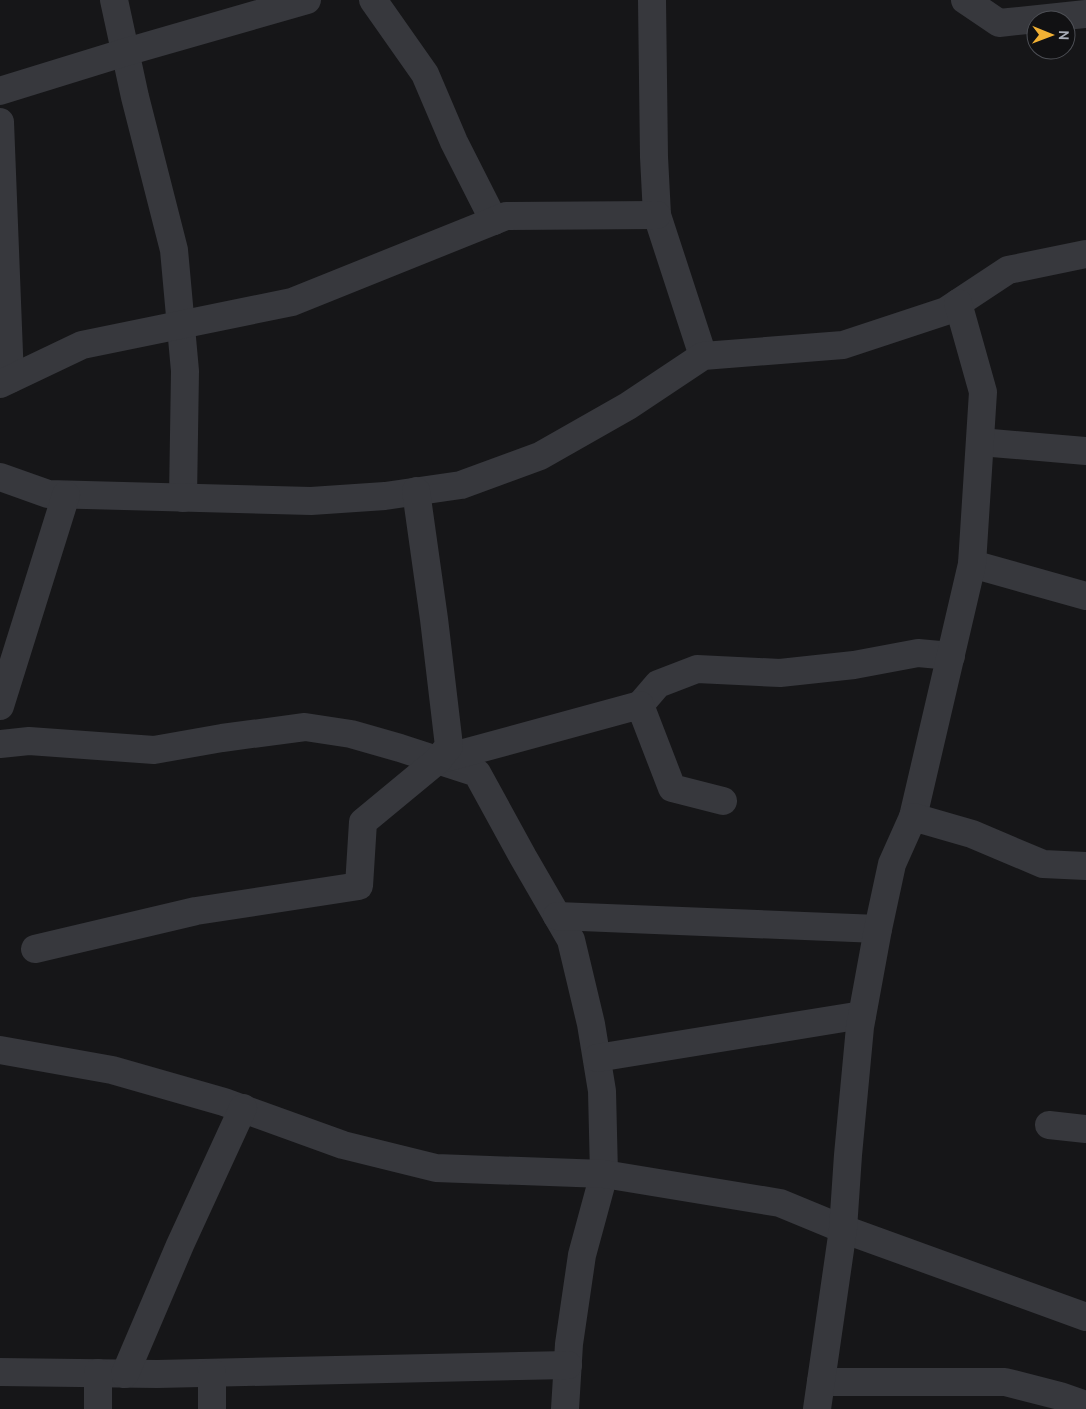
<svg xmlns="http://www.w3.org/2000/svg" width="1086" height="1409" font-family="Cabin,sans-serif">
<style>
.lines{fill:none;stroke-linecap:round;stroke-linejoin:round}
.minor{stroke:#37383d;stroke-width:28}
</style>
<rect width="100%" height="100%" fill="#161618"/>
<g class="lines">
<g class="minor">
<polyline points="114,0 135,97 174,250 185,371 183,498"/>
<polyline points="373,0 425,74 454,142 494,221"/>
<polyline points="652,0 654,157 657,215 703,356"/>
<polyline points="965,0 999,23 1086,14"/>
<polyline points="0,91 126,52 307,0"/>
<polyline points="0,122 10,379"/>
<polyline points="0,384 82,345 292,302 506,216 657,215"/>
<polyline points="980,442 1086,451"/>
<polyline points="0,477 48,494 311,501 385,496 461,485 540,456 628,406 703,356 843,345 946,311 1008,270 1086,254"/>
<polyline points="972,564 1086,596"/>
<polyline points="640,705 658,684 697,669 780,673 854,665 918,653 951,656"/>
<polyline points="0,706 66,495"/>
<polyline points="0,744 29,741 154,750 222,738 305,727 351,734 400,748 477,773 523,857 571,940 591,1024 602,1091 604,1174 582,1255 569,1344 565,1409"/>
<polyline points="438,760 640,705 672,788 723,801"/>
<polyline points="913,817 972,564 983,392 958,303"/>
<polyline points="557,916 878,929"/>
<polyline points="35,949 196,911 359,886 363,822 438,760 449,746 434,619 416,491"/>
<polyline points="0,1050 112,1070 224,1102 343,1145 436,1168 604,1174 780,1203 843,1229 1086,1317"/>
<polyline points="597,1058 862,1015"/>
<polyline points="1049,1125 1086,1129"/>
<polyline points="0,1372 157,1374 568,1365"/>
<polyline points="125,1374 180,1245 243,1108"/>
<polyline points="821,1382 1005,1382 1060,1396 1086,1405"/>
<polyline points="98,1409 98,1373"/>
<polyline points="212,1409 212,1373"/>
<polyline points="817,1409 843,1229 848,1155 860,1027 878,929 892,864 913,817 972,834 1043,864 1086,866"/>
</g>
</g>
<g transform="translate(1051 35) rotate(91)"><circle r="24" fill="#111113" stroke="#4d4f55"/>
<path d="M0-4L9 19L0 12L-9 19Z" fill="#f2b134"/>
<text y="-8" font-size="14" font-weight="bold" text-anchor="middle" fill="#a8adb8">N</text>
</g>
</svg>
